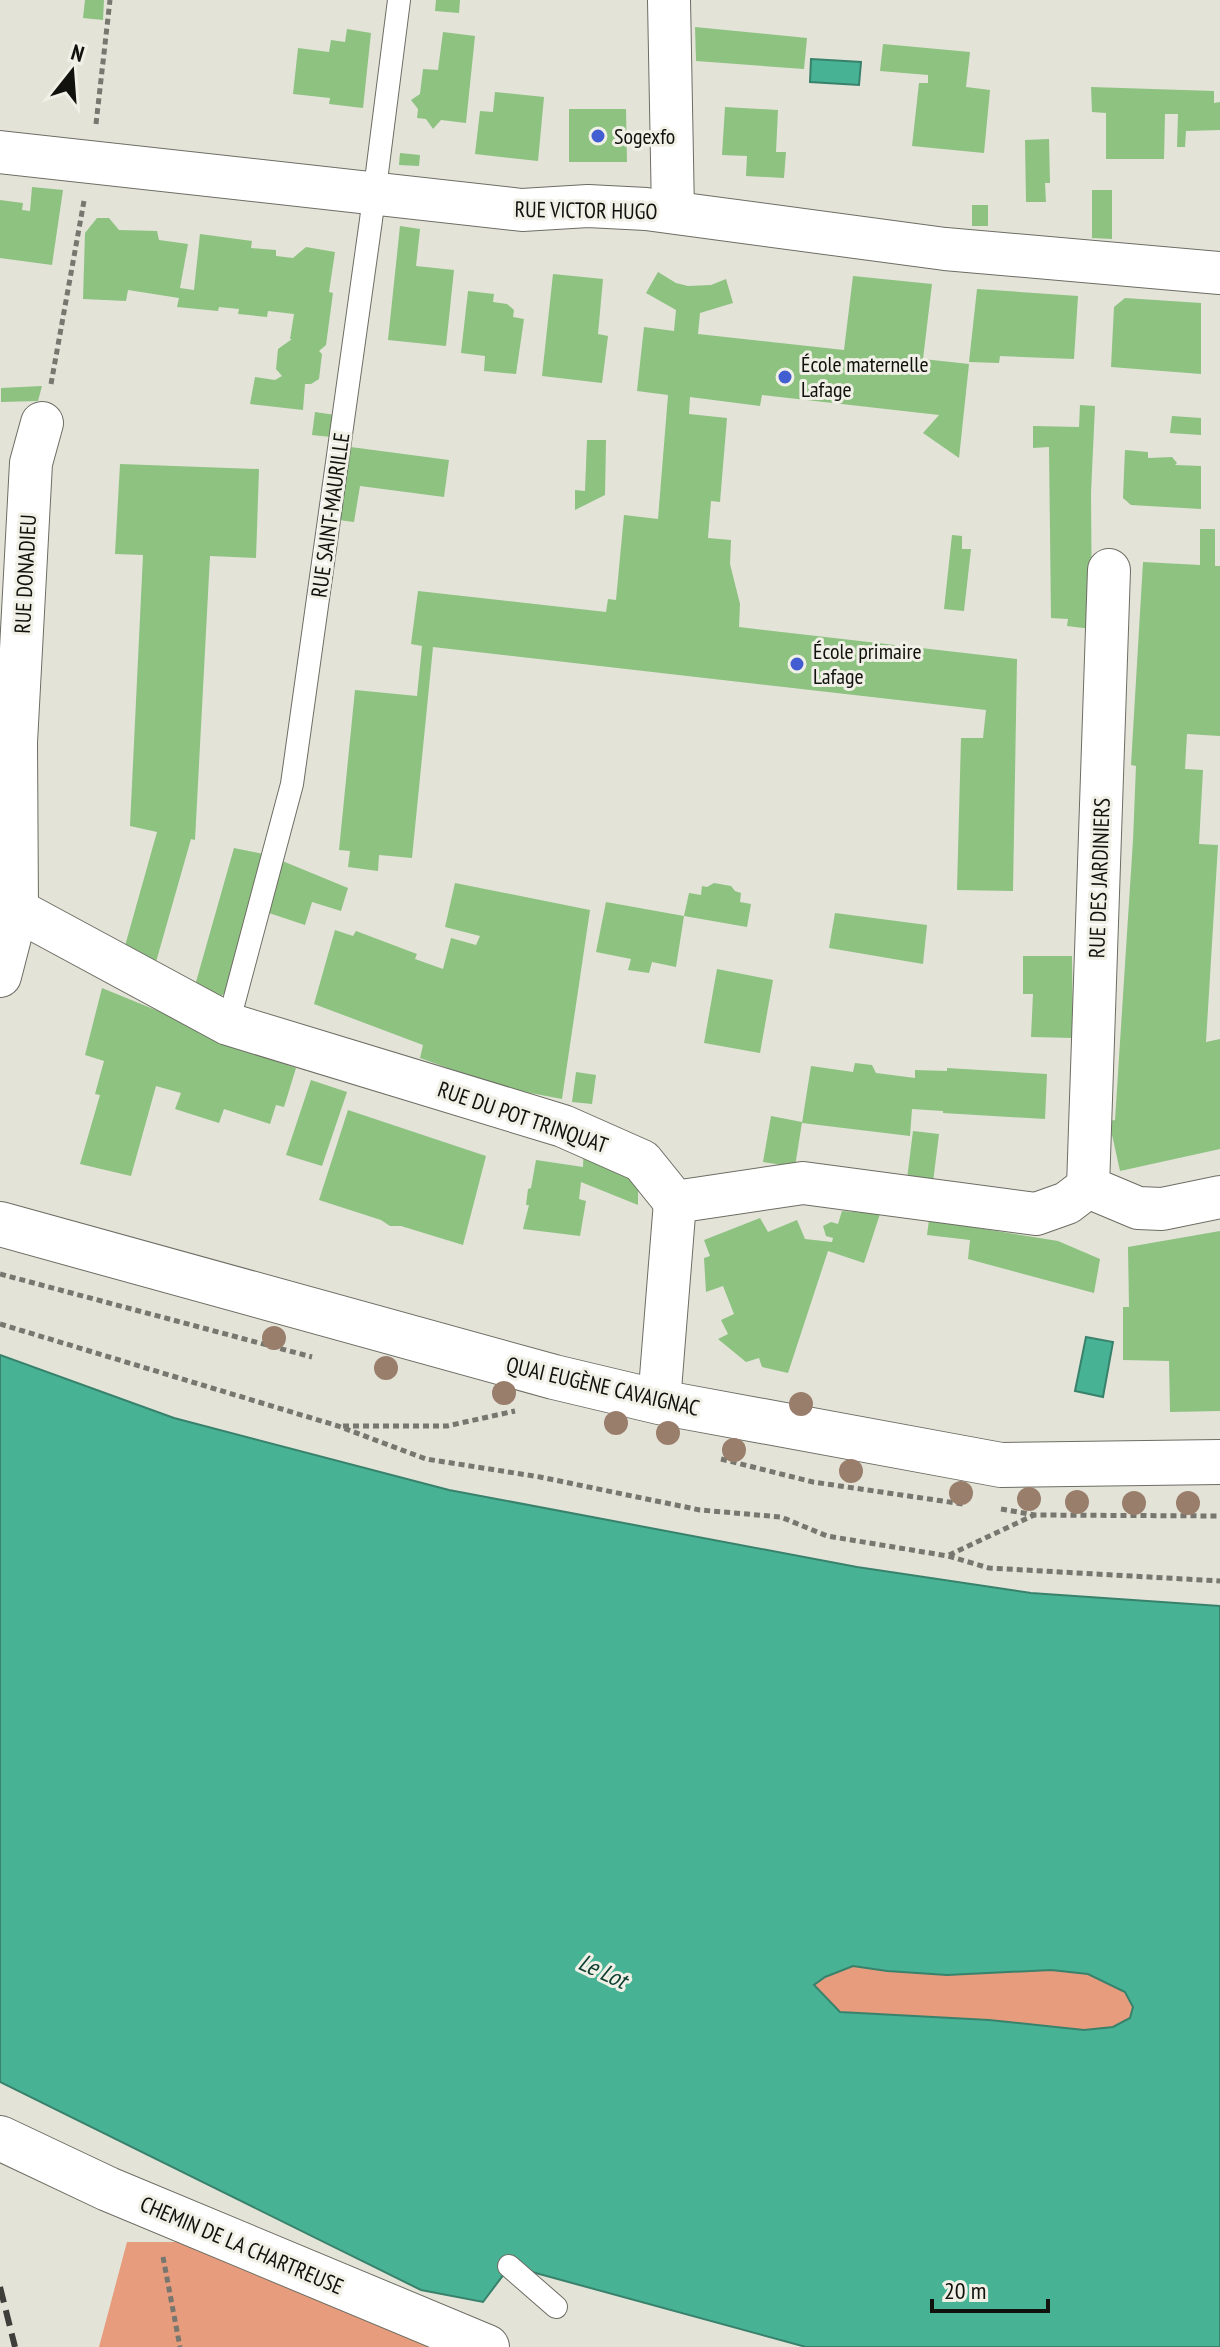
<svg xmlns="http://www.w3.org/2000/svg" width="1220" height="2347" font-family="'PT Sans Narrow',sans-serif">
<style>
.green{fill:#e79c7d}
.water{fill:#48b295;stroke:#38826c;stroke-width:2;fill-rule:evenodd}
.building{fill:#8dc281}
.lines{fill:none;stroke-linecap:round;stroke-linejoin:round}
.lane-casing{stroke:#6d6d64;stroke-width:24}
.street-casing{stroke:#6d6d64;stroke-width:44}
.secondary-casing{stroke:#6d6d64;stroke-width:46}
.path{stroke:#777770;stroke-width:5;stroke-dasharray:6 4;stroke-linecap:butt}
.lane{stroke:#fff;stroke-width:22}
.street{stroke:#fff;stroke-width:42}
.secondary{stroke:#fff;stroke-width:44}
.rail{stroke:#3e3e3a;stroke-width:6;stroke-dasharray:16 8;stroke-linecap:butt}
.tree{fill:#9a7e6c}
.poi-dot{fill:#425ed1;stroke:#f0f0e6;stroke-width:3}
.labels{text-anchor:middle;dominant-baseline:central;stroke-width:6;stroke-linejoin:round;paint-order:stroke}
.poi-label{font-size:22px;fill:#11110e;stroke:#f0f0e6;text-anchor:start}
.street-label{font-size:22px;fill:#11110e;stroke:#f0f0e6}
.water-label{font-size:24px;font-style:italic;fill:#0d3d31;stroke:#f0f0e6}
</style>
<rect width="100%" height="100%" fill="#e3e3d8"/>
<g class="green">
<polygon points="853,1966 887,1971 947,1975 1051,1970 1088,1974 1126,1993 1133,2007 1130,2018 1113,2027 1083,2030 989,2020 840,2012 814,1985 825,1977"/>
<polygon points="127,2242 186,2242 448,2347 99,2347"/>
</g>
<g class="water">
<polygon points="811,59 861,62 859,85 810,82"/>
<polygon points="1086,1337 1113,1342 1103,1397 1075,1391"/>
<path d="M 0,1355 L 174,1418 L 449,1490 L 857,1567 L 1031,1593 L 1220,1606 L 1220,2347 L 806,2347 L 510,2266 L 483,2302 L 421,2290 L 0,2082 ZM 853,1966 L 887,1971 L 947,1975 L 1051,1970 L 1088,1974 L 1125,1992 L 1133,2007 L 1130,2018 L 1113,2027 L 1084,2030 L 989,2020 L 840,2012 L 814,1985 L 825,1977 Z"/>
</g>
<g class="building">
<polygon points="85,0 104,0 103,20 83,18"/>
<polygon points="436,0 460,0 459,13 435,11"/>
<polygon points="695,27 807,38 804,69 696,61"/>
<polygon points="347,29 371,33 363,108 329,104 330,98 293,94 298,48 329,52 331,40 345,42"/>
<polygon points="443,32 475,36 466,123 441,120 433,129 426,119 417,118 418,109 411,100 420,94 423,69 438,70"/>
<polygon points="883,44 970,52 966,87 990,90 984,153 912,146 919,83 928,83 928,75 880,71"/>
<polygon points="1091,87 1214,91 1214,103 1220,102 1220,130 1186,131 1185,147 1177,147 1178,114 1165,114 1164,159 1106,159 1106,113 1092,112"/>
<polygon points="495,92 544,97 538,161 475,154 480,111 493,112"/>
<polygon points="725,107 778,110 776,152 786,152 784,178 746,176 747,156 722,155"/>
<polygon points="569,109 626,109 627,162 569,162"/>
<polygon points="1049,139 1050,183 1045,183 1046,202 1026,202 1025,140"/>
<polygon points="400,153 420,155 419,166 399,165"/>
<polygon points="32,187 63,190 52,265 0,258 0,200 23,203 22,210 30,211"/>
<polygon points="1092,190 1112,190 1112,239 1092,238"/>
<rect x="972" y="205" width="16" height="21"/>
<polygon points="97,218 109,218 119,230 157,231 159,240 188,244 180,288 194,290 200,234 252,241 251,248 276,250 276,256 293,258 306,247 335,252 329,292 333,293 326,345 319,351 322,354 319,379 311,384 305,384 303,410 250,404 255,377 275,380 282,376 276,369 278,349 292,339 290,339 294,314 268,311 267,317 238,314 239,309 219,307 218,311 177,307 179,298 128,290 126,301 83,299 85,233"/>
<polygon points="400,226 420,229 416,266 454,270 446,346 388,340"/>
<polygon points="658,272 676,283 688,286 711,285 726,279 733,303 700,313 698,334 844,350 853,276 932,284 923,359 969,364 959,458 923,433 939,415 762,395 760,406 690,397 689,414 727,418 720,502 711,501 708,538 731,540 730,564 740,604 739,627 1017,659 1013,891 957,890 961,738 983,738 986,710 433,647 412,858 379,855 378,871 348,867 350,851 339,850 355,690 417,696 422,646 411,644 418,591 606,612 608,599 616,600 624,515 658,519 668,395 637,391 644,327 674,331 676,310 646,293"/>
<polygon points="553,274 603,279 598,334 608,336 602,383 542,376"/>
<polygon points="977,289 1078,296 1074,359 1000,356 999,363 969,362"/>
<polygon points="468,291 494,294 493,302 507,304 514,310 513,317 524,319 516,374 484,371 485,356 461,353"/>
<polygon points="1125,298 1201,303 1201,374 1111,367 1114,307"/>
<polygon points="42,386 38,401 1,402 1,388"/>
<polygon points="1080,405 1095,406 1091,493 1092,629 1067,626 1068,619 1051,618 1049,447 1033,448 1033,426 1079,427"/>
<polygon points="315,412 335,415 331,437 312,435"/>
<polygon points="1172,416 1201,418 1201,435 1170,433"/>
<polygon points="587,440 606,440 605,495 575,510 575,490 585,491"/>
<polygon points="343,446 449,460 444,497 360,486 354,522 331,519"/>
<polygon points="1125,450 1148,452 1148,458 1172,457 1177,463 1175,465 1201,466 1201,509 1131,505 1123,498"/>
<polygon points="120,464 259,469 256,558 210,556 195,840 191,839 154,969 123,953 157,832 130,826 143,555 115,554"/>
<polygon points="1200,529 1215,529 1215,566 1220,566 1220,736 1187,734 1185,769 1203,770 1199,844 1218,845 1206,1042 1220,1039 1220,1149 1120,1171 1109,1121 1115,1120 1133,840 1136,766 1131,765 1143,562 1200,565"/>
<polygon points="952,535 962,536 962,549 971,549 964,611 944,609"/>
<polygon points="234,848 268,855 230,988 217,1000 194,989"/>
<polygon points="280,860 348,888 341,911 312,902 305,925 266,912"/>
<polygon points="455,883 590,910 562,1099 504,1088 420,1058 423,1045 314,1004 335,930 353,936 356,931 417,954 415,959 443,969 451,938 476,945 480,936 445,927"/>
<polygon points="714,883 731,886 735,891 741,893 740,902 751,904 747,927 684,916 676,967 652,962 649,973 628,970 631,959 596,952 606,902 684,916 689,893 701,895 702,886 707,887"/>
<polygon points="835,913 927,925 923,964 829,948"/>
<polygon points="1023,956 1072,956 1073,1038 1031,1037 1033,994 1023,994"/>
<polygon points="717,969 773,980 760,1053 704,1043"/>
<polygon points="102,988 241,1045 240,1049 296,1068 284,1107 276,1105 270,1124 224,1109 219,1123 175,1109 181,1093 156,1086 131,1176 80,1164 100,1095 95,1094 104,1061 85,1055"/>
<polygon points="855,1063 872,1065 876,1073 915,1078 915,1070 947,1071 947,1068 1047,1074 1045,1119 943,1113 943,1111 912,1109 910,1136 802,1123 811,1066 853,1072"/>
<polygon points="576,1072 596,1075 592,1104 572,1102"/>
<polygon points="311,1080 347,1092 322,1166 286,1155"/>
<polygon points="348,1110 486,1156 463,1245 401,1226 390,1226 381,1220 319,1200"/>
<polygon points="771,1116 802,1122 795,1167 763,1162"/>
<polygon points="913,1131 939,1134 933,1182 907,1179"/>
<polygon points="584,1143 638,1181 638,1205 581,1182 579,1199 586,1201 580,1236 523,1229 529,1205 526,1205 528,1189 531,1188 536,1160 583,1167"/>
<polygon points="842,1211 880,1214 864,1263 828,1251 788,1373 762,1367 759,1358 746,1362 718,1339 728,1334 721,1320 734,1314 723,1286 706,1292 704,1258 710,1256 704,1240 760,1218 768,1232 797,1220 805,1239 832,1242 833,1238 826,1236 823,1226 831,1222 838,1224"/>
<polygon points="929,1220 1058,1241 1100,1259 1094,1293 968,1259 970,1240 927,1235"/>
<polygon points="1220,1231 1220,1411 1170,1412 1169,1361 1123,1360 1123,1307 1129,1307 1128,1247"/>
</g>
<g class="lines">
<g class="lane-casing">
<g id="lane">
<polyline points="228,1024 292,784 371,220 399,0"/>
<polyline points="509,2266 556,2307"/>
</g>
</g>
<g class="street-casing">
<g id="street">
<polyline points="669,0 673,212"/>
<polyline points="0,152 522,210 588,206 646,209 945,249 1220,273"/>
<polyline points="17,910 228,1024 563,1126 642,1161 675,1202 803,1183 1036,1214 1067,1203 1088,1187"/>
<polyline points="0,976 17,910 16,742 31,463 42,423"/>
<polyline points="1088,1187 1109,570"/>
<polyline points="1088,1187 1138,1208 1162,1209 1220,1197"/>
<polyline points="659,1402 675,1202"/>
</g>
</g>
<g class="secondary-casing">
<g id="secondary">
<polyline points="0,1224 554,1377 659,1402 1001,1465 1220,1462"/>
<polyline points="0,2138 108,2189 487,2347"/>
</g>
</g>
<g class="path">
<polyline points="96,124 110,0"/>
<polyline points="51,384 84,201"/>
<polyline points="0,1274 312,1357"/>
<polyline points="0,1324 338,1426 426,1459 540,1477 700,1510 781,1517 827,1536 948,1556 989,1568 1220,1581"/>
<polyline points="343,1426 447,1426 515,1411"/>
<polyline points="721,1459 813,1482 963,1504"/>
<polyline points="1001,1509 1035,1515 1220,1516"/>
<polyline points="949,1555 1034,1515"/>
<polyline points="163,2257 180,2347"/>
</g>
<use href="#lane" class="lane"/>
<use href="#street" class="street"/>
<use href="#secondary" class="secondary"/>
<polyline class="rail" points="0,2287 15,2347"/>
</g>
<g class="tree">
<circle cx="274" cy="1338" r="12"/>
<circle cx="386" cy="1368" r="12"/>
<circle cx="504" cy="1393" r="12"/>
<circle cx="801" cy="1404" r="12"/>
<circle cx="616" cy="1423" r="12"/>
<circle cx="668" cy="1433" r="12"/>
<circle cx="734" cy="1450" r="12"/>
<circle cx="851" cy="1471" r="12"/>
<circle cx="961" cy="1493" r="12"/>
<circle cx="1029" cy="1499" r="12"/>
<circle cx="1077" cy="1502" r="12"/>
<circle cx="1134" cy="1503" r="12"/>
<circle cx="1188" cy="1503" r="12"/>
</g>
<g class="poi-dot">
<circle cx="598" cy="136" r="8"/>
<circle cx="785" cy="377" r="8"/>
<circle cx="797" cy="664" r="8"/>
</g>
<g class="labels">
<g class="poi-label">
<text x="614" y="136">Sogexfo</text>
<text x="801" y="364">École maternelle<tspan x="801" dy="25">Lafage</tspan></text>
<text x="813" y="651">École primaire<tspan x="813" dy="25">Lafage</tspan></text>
</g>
<g class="street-label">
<text transform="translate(586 210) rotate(1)">RUE VICTOR HUGO</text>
<text transform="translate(330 515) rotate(-82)">RUE SAINT-MAURILLE</text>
<text transform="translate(25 574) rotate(-87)">RUE DONADIEU</text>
<text transform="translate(1099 878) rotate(-88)">RUE DES JARDINIERS</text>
<text transform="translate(523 1117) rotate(19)">RUE DU POT TRINQUAT</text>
<text transform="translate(603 1386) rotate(13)">QUAI EUGÈNE CAVAIGNAC</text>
<text transform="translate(242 2245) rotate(23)">CHEMIN DE LA CHARTREUSE</text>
</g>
<g class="water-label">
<text transform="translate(603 1971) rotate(25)">Le Lot</text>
</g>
</g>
<g transform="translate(72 72) rotate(17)" stroke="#f0f0e6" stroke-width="6" paint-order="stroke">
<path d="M0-6L14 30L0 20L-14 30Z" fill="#11110e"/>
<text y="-12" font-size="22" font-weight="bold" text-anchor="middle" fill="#11110e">N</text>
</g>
<path d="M932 2299v12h116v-12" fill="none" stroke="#11110e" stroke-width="4"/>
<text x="944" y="2299" font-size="24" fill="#11110e" stroke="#f0f0e6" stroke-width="6" paint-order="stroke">20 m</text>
</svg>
